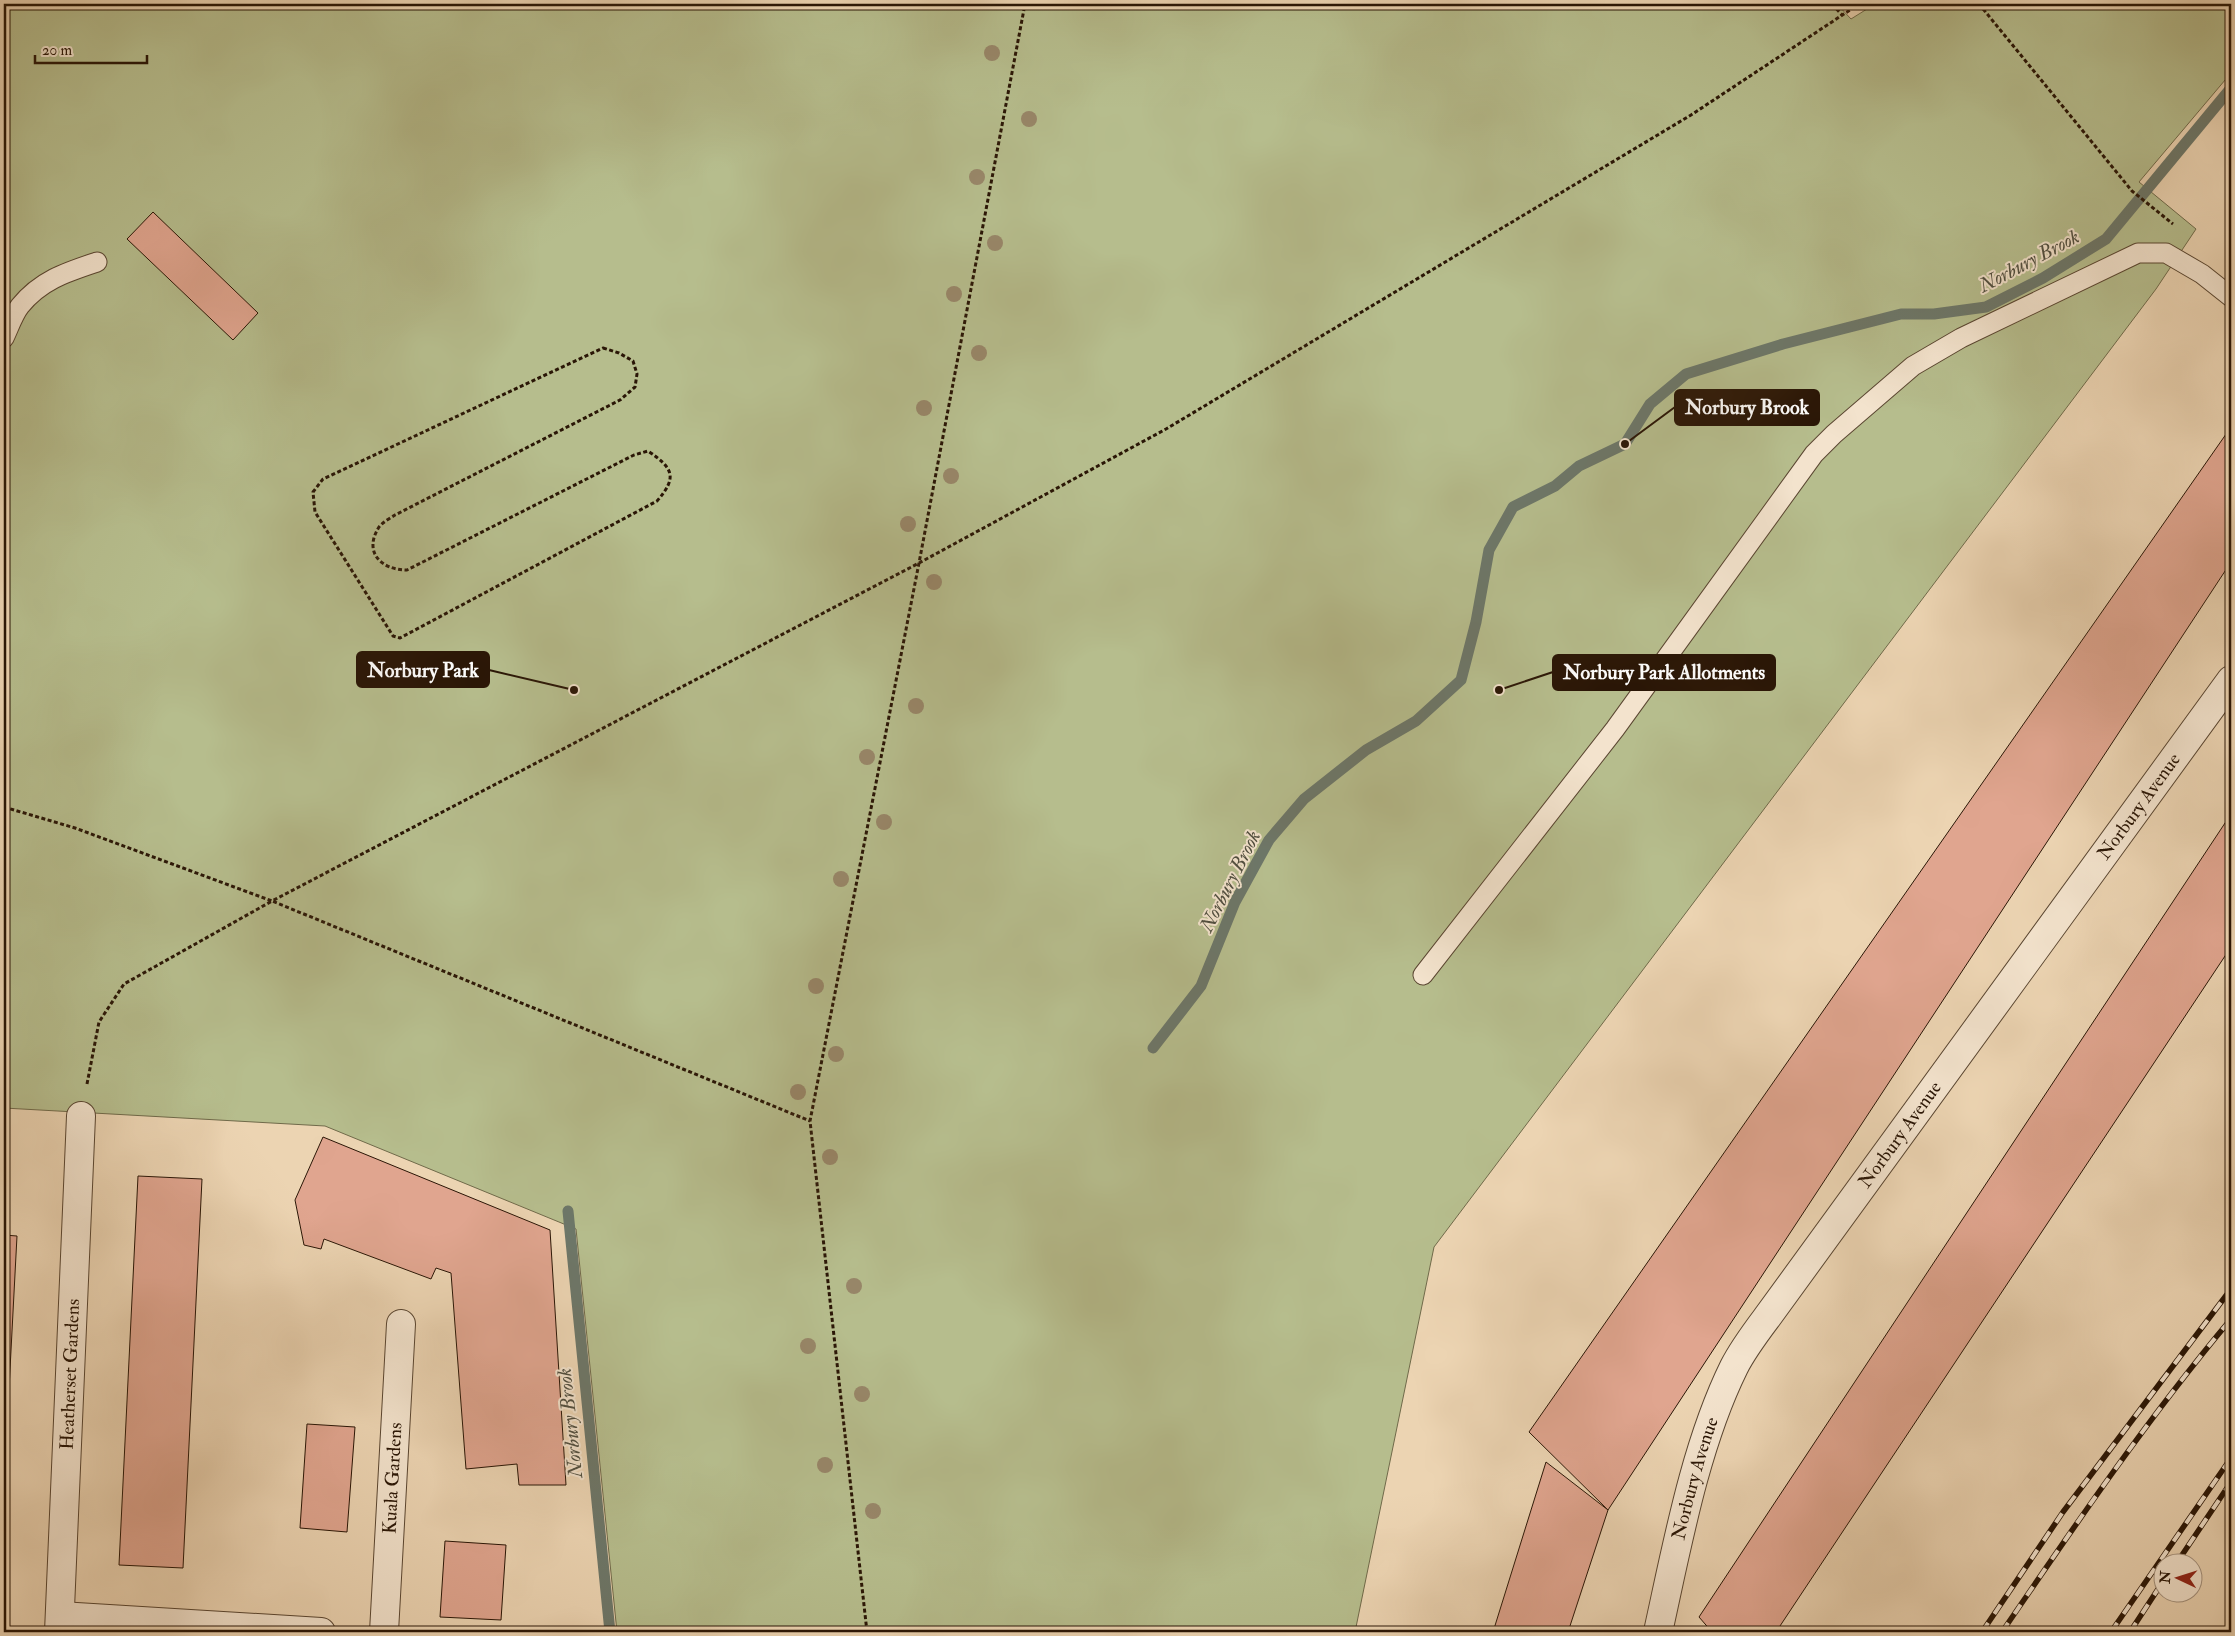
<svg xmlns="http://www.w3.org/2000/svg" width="2235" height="1636" font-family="'IM FELL Double Pica',serif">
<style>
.green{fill:#b6bd8d;stroke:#706a4a}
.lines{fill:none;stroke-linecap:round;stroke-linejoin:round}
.stream{stroke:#6d7769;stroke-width:11}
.building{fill:#e0a58f;stroke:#2a1606}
.lane-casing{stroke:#5a4631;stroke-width:21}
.street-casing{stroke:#5a4631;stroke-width:30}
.path{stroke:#2a1606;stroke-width:3;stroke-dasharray:4 2.5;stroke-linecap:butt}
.lane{stroke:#f3e3cd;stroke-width:19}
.street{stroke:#f3e3cd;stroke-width:28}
.rail-casing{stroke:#2a1606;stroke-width:5.5}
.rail{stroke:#f3e3cd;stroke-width:4;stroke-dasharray:11;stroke-linecap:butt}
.tree{fill:#988769}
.labels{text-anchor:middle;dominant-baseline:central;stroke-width:4;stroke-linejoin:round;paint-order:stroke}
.street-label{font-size:19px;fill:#2a1606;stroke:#f3e3cd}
.water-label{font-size:20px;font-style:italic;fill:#514f40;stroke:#f3e3cd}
.leader{fill:none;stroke:#2a1606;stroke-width:2}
.callout-dot{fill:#2a1606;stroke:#f3e3cd;stroke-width:2}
.callout{fill:#2a1606;stroke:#2a1606;stroke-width:2}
.callout-label{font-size:20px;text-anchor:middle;font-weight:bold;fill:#fff}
</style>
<rect width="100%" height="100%" fill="#ecd4b2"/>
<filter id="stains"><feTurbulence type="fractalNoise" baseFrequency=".004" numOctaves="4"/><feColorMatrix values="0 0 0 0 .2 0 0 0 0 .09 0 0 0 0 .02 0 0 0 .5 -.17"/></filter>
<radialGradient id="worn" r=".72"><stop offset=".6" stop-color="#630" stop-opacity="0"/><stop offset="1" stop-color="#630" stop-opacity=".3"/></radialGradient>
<polygon class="green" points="4,4 1837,4 1851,19 1875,4 2231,4 2231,73 2139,182 2196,229 2156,289 1434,1247 1355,1632 617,1632 576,1229 325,1126 4,1108"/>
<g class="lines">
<g class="stream">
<polyline points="1153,1048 1201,986 1235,902 1269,840 1304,799 1366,750 1416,721 1461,680 1476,622 1489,550 1513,507 1555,486 1579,466 1625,444 1650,404 1686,374 1783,344 1901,314 1934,314 1986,307 2043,278 2106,239 2231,88"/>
<polyline points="568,1211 610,1632"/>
</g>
</g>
<g class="building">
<polygon points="153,212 258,313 233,340 127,239"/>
<polygon points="2231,427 2231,562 1608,1510 1529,1432"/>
<polygon points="2231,814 2231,947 1776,1632 1712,1632 1699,1617"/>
<polygon points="323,1137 550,1230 566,1485 519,1485 517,1464 466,1469 451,1273 436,1268 431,1279 324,1239 321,1249 304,1245 295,1200"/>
<polygon points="138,1176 202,1179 183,1568 119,1565"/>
<polygon points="4,1235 17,1236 4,1484"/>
<polygon points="307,1424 355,1427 347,1532 300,1528"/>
<polygon points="1546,1462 1608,1510 1568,1632 1493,1632"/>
<polygon points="445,1541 506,1545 501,1620 440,1617"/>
</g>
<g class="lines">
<g class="lane-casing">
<g id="lane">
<path d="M 4,338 C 9,328 13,315 20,306 C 41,280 67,272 97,262"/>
<polyline points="1423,975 1615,729 1814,454 1834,434 1913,366 1961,338 2138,253 2166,253 2202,274 2231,297"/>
</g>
</g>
<g class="street-casing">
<g id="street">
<polyline points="60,1616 321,1632"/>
<path id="s1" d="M 59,1632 L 81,1116"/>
<path id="s2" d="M 384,1632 L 401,1324"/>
<path id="s3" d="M 1658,1632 C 1677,1546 1695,1446 1734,1367 C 1743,1349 1756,1332 1768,1316 L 2231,680"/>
</g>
</g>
<g class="path">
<polyline points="1832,4 1842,15"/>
<polyline points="1979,4 2132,191 2173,224"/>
<path d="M 603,348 L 619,353 L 633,361 L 637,374 L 635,387 L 620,400 L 395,515 C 390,518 383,522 379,527 C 363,552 381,570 407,570 L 634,455 L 648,451 C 673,468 678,477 657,501 L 400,638 L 393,636 L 315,512 L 313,492 L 323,479 Z"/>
<polyline points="4,807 75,828 272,901 919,563 1166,429 1691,115 1859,4"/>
<polyline points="87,1084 99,1022 124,984 272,901 810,1121"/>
<polyline points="867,1632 810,1121 919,563 1025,4"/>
</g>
<use href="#lane" class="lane"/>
<use href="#street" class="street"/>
<g class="rail-casing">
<g id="rail">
<polyline points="2176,1564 2231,1482"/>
<polyline points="1982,1632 2063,1512 2231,1289"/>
<path d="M 2002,1632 C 2075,1525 2148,1418 2231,1319"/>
<polyline points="2111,1632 2231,1458"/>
<polyline points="2130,1632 2162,1583"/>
</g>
</g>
<use href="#rail" class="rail"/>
</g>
<g class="tree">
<circle cx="992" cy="53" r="8"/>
<circle cx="1029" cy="119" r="8"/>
<circle cx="977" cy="177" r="8"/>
<circle cx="995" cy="243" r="8"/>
<circle cx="954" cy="294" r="8"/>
<circle cx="979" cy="353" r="8"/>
<circle cx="924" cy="408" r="8"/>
<circle cx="951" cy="476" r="8"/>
<circle cx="908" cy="524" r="8"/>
<circle cx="934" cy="582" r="8"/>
<circle cx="916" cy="706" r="8"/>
<circle cx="867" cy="757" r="8"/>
<circle cx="884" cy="822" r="8"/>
<circle cx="841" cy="879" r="8"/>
<circle cx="816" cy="986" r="8"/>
<circle cx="836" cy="1054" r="8"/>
<circle cx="798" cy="1092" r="8"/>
<circle cx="830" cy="1157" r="8"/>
<circle cx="854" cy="1286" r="8"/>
<circle cx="808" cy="1346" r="8"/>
<circle cx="862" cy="1394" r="8"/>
<circle cx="825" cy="1465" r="8"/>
<circle cx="873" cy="1511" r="8"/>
</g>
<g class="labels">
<g class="street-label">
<text stroke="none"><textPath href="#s3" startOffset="968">Norbury Avenue</textPath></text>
<text stroke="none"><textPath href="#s3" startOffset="562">Norbury Avenue</textPath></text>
<text stroke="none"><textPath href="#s1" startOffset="258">Heatherset Gardens</textPath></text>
<text stroke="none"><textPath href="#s2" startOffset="154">Kuala Gardens</textPath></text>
<text stroke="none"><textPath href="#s3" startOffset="158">Norbury Avenue</textPath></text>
</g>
<g class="water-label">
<text transform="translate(2029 261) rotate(-28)">Norbury Brook</text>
<text transform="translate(1230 881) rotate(-63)">Norbury Brook</text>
<text transform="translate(570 1423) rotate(-96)">Norbury Brook</text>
</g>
</g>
<path class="leader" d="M1625 444L1675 407M574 690L489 670M1499 690L1553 672"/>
<g class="callout-dot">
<circle cx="1625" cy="444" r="5"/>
<circle cx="574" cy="690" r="5"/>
<circle cx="1499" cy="690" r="5"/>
</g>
<g class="callout">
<rect x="1675" y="390" width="144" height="35" rx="5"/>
<rect x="357" y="652" width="132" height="35" rx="5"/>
<rect x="1553" y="655" width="222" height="35" rx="5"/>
</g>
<g class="callout-label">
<text x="1747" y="414">Norbury Brook</text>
<text x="423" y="677">Norbury Park</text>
<text x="1664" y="679">Norbury Park Allotments</text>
</g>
<rect width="2235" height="1636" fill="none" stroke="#ecd4b2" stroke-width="20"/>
<rect x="5" y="5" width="2225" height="1626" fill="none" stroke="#2a1606" stroke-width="2.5"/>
<rect x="10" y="10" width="2215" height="1616" fill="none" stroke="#2a1606"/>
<g transform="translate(2178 1578) rotate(274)"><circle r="24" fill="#f3e3cd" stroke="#a3917d"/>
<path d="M0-4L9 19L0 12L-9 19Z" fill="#8f2418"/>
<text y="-8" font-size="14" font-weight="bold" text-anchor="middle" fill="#2a1606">N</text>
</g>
<path d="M35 55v8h112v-8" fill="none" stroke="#2a1606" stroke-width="2.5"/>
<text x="42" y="55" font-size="15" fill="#2a1606" stroke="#f3e3cd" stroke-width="4" paint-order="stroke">20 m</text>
<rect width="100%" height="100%" filter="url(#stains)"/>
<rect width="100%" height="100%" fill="url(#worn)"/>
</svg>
